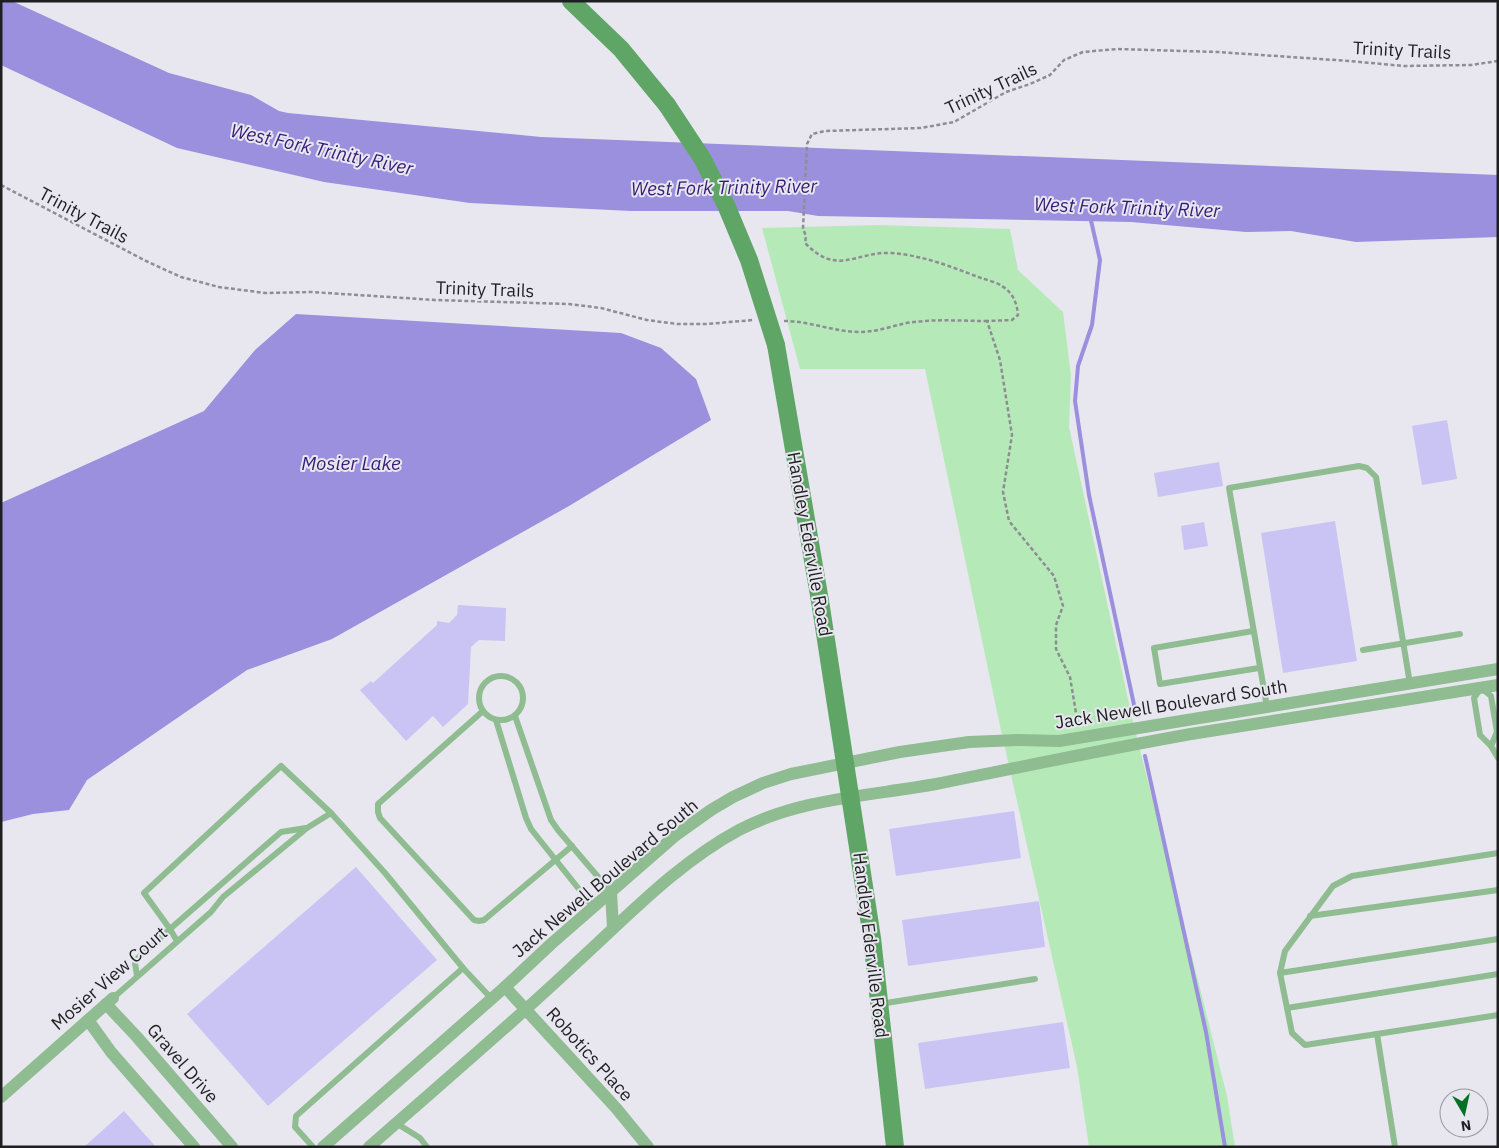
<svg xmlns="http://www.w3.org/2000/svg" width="1499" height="1148" font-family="'IBM Plex Sans',sans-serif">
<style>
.green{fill:#b5eab8}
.water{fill:#9a90dd}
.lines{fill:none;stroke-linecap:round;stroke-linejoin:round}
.stream{stroke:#9a90dd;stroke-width:4}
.building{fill:#c9c4f4}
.path{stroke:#8e8d93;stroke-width:2.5;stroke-dasharray:4 2.5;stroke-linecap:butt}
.service{stroke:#8fbc91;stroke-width:6}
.minor{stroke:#8fbc91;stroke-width:12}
.secondary{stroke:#5fa566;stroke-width:18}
.secondary-bridge{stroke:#5fa566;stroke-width:18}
.labels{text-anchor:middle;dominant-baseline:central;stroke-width:4;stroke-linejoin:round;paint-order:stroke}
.street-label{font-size:18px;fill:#1f1f22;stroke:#e8e7f0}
.water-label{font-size:19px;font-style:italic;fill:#371c76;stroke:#e8e7f0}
</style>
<rect width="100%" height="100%" fill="#e8e7f0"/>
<polygon class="green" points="878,225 1010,229 1018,270 1063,312 1071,376 1069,427 1133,722 1227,1096 1235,1147 1089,1147 1077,1067 1000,726 925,369 800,369 762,228"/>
<g class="water">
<polygon points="1,1 12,1 169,73 251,95 279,111 288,113 541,137 1498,175 1498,237 1356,242 1291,231 1246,232 1131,222 818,216 788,211 631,211 470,203 324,182 177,148 1,65"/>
<polygon points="296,314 621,333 661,348 696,379 711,420 569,506 332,639 247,670 87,780 69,810 33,814 1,822 1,503 204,411 255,350"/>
</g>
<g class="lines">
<g class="stream">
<polyline points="1090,216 1100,260 1092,325 1078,366 1075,401 1089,495 1136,714"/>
<polyline points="1145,756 1206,1032 1225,1147"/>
</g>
</g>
<g class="building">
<polygon points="1447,420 1457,479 1422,485 1412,426"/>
<polygon points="1219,462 1223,486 1158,497 1154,473"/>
<polygon points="1335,521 1357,661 1283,673 1261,533"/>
<polygon points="1204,522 1208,546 1184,550 1181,526"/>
<polygon points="458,605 506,608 505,641 479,640 471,647 468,704 443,727 433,716 406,741 360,690 371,681 373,683 437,625 437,621 449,623 457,615"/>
<polygon points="1014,811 1021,858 896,876 889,829"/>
<polygon points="356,867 437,960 268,1106 187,1014"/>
<polygon points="1039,901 1045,947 908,966 902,920"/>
<polygon points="1063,1022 1070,1068 925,1089 918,1043"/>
<polygon points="124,1111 156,1147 84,1147"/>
</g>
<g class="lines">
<g class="path">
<polyline points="1,185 146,261 181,277 219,287 265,293 312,292 435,300 569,304 601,308 647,320 677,324 707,324 753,320"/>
<path d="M 784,321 C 810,321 834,332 860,332 C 879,332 896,324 914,322 C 938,319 963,321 987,321"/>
<path d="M 1078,725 L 1070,677 L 1056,649 L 1056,625 L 1063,606 L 1054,576 L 1009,521 L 1003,492 L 1012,435 L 1000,360 L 987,321 L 1012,320 L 1018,315 C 1017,303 1013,293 1002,286 C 996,282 987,280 981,278 C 952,267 922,255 891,253 C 856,251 838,277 805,243 L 806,236 L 803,229 L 807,144 L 812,134 L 825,131 L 921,128 L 954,122 L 1006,92 L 1030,84 L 1050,75 L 1064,60 L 1083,52 L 1117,49 L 1218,52 L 1349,61 L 1404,66 L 1471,65 L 1498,61"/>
</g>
<g class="service">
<polyline points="1253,631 1154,648 1160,684 1259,668"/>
<polyline points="1363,650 1460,634"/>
<circle cx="501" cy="698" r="22"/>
<polygon points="1481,688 1491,696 1497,732 1491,746 1480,735 1474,698"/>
<polyline points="1267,707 1229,488 1359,466 1367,468 1376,477 1410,684"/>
<polyline points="483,711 378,804 378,812 380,818 474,920 479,921 484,920 572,846"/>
<polyline points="515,716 551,820 558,830 611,892"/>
<polyline points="496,720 526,818 531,829 594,908"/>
<polyline points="1491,746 1498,758"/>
<polyline points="1310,916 1498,890"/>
<polyline points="177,941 170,929 281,832 306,828"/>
<polyline points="1280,973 1498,939"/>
<polyline points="137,976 135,963 138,958 170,929 144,893 281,766 331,813"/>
<polyline points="113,998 211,912 223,897 307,828 331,813 385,873 463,968 491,998"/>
<polyline points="880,1004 1035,979"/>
<polyline points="1287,1008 1498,974"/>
<polyline points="1377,1034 1305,1045 1292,1033 1280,973 1285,951 1333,886 1352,876 1498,853"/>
<polyline points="396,1123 420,1138 427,1147"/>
<polyline points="313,1147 295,1127 296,1116 463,968"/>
<polyline points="1395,1147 1377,1034 1498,1015"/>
</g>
<g class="minor">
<polyline points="611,892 613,928"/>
<polyline points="505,987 616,1108 648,1147"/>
<polyline points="106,1004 137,1037 232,1147"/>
<polyline points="88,1020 111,1052 194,1147"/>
<polyline points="1,1097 113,998"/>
<polyline points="323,1147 505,987 551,944 676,835 711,810 733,797 763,783 791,774 900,752 969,742 1018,740 1059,741 1498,669"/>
<path d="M 369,1147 C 437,1087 507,1028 573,966 C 626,918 676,864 739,830 C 800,798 870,796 936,784 C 1021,767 1106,749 1191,734 C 1293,717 1396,702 1498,685"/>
</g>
<g class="secondary">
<polyline points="571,1 621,49 667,105"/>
<polyline points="776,345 820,601 872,938 895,1147"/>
</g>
<polyline class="secondary-bridge" points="667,105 702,158 726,205 749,260 776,345"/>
</g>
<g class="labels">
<g class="street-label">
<text transform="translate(1402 50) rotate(3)">Trinity Trails</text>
<text transform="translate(991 88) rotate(-25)">Trinity Trails</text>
<text transform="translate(84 215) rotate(28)">Trinity Trails</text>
<text transform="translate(485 289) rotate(2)">Trinity Trails</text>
<text transform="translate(810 544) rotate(80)">Handley Ederville Road</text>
<text transform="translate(1171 704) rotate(-9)">Jack Newell Boulevard South</text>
<text transform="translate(605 878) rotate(-40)">Jack Newell Boulevard South</text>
<text transform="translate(871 945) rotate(83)">Handley Ederville Road</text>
<text transform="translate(109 978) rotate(-41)">Mosier View Court</text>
<text transform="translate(590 1054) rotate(48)">Robotics Place</text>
<text transform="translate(183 1063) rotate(49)">Gravel Drive</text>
</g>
<g class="water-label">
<text transform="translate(322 149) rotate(12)">West Fork Trinity River</text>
<text transform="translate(724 187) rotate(-1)">West Fork Trinity River</text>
<text transform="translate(1127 207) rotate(2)">West Fork Trinity River</text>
<text x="351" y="463">Mosier Lake</text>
</g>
</g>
<rect width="1499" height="1148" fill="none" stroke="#1f1f22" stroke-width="5"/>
<g transform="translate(1464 1113) rotate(171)"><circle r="24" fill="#e8e7f0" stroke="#98979e"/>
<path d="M0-4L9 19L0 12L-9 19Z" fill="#027123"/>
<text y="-8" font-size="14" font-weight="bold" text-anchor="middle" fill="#1f1f22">N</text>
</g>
</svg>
